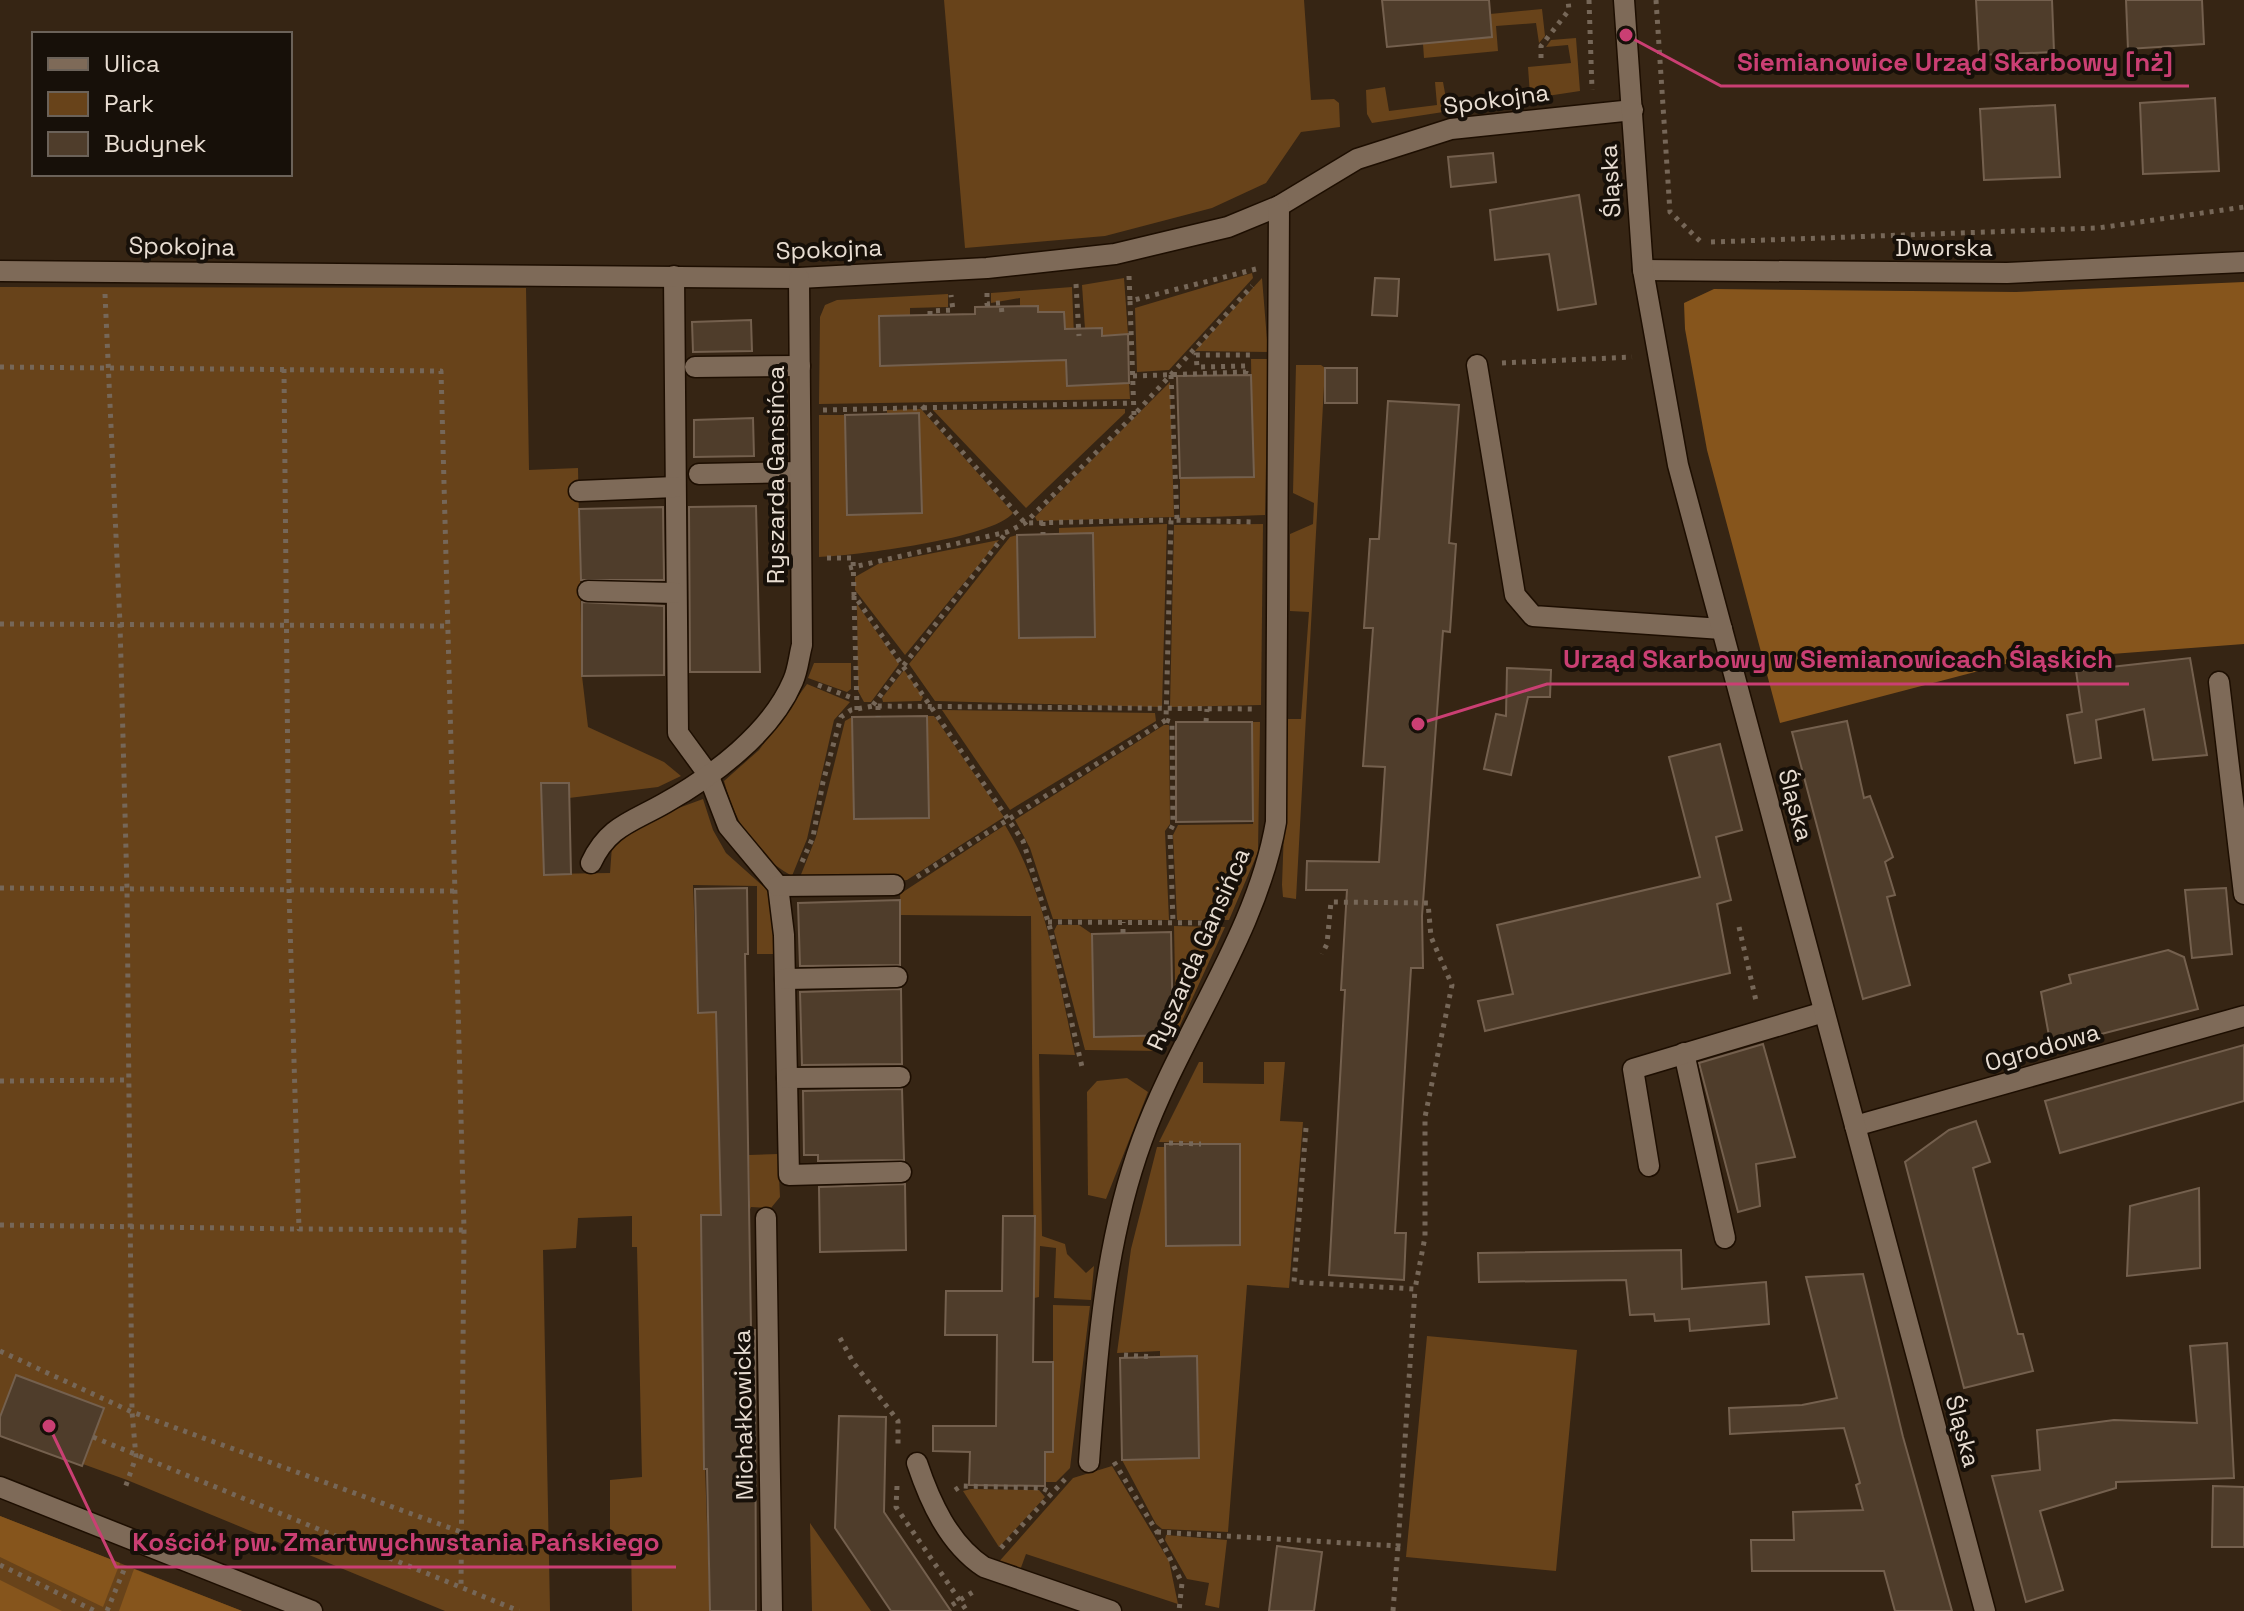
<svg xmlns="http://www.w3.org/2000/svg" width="2244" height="1611" font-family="'Space Grotesk',sans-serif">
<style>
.green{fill:#68431a}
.forest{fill:#86551c}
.building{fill:#4f3d2b;stroke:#74604e;stroke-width:2}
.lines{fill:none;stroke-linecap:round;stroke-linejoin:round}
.service-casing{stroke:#1d0e01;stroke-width:23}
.minor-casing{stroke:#1d0e01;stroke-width:23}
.tertiary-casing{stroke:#1d0e01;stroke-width:23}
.secondary-casing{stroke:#1d0e01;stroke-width:23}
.path{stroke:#766758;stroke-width:5;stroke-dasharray:4 6;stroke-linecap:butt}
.service{stroke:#7e6a58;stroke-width:20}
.minor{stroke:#7e6a58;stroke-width:20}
.tertiary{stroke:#7e6a58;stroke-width:20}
.secondary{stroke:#7e6a58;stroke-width:20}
.labels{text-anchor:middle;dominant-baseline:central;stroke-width:8;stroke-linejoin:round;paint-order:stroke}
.street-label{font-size:24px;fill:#e8ddd2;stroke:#171009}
.leader{fill:none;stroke:#ca3f73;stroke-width:3}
.callout-dot{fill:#ca3f73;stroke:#171009;stroke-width:3}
.callout-label{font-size:26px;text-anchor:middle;font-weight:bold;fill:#ca3f73;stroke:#171009;stroke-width:8;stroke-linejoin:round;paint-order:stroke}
</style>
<rect width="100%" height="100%" fill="#362514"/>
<g class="green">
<polygon points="944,0 1304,0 1311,100 1334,99 1339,103 1340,127 1301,132 1266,183 1212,208 1105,236 965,248"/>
<polygon points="1542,9 1545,36 1539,43 1536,23 1496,26 1498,51 1424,58 1423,44 1492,37 1490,14"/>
<polygon points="1576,38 1580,91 1372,123 1367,114 1366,90 1385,87 1389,111 1437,105 1435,82 1443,82 1447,104 1530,95 1528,67 1571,63 1568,45 1546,47 1551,40"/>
<polygon points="1252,273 1253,278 1169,370 1137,372 1135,308"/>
<polygon points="1124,278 1128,334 1102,336 1085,329 1082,285"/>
<polygon points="1262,278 1268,352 1195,351"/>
<polygon points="0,287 526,288 529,470 578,468 582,676 588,727 664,762 681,776 658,787 569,798 569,783 542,783 544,874 610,873 612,846 635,824 703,799 713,830 726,853 765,888 773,899 773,954 757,954 757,886 693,885 698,1012 716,1012 722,1202 750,1201 749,1155 778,1154 780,1197 771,1208 751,1207 748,1214 702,1215 702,1380 710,1611 632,1611 631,1540 610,1540 610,1480 642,1477 637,1247 632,1247 632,1216 578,1218 576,1248 543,1250 550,1611 445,1611 127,1480 0,1434"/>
<polygon points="1072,287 1074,336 1065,336 1064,312 1038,312 1038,306 1020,306 1020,298 991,303 991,293"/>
<polygon points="948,294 948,307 910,308 910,316 950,363 1066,360 1067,385 1129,383 1130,399 819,404 820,317 825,305 837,300"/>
<polygon points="1251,359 1268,359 1265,515 1180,518 1180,478 1253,477"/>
<polygon points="1296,365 1321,365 1325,368 1296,899 1283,897 1282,885 1288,719 1301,719 1309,612 1290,611 1290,534 1313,524 1314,503 1293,493"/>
<polygon points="1170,382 1174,517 1037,521 1035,517"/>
<path d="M 921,409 L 1013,513 C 994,538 853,556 819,557 L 819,415 L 845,415 L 848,515 L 922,513 L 919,413 L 887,414 L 887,410 Z"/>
<polygon points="1125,409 1125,413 1026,508 933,410"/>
<polygon points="1167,524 1162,707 935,701 909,664 1010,537 1017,535 1019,638 1095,637 1093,534 1059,534 1059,528"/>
<polygon points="1263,524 1261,705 1170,707 1174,525"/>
<polygon points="999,540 905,655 855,590 855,577 878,564"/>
<polygon points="857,604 899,664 871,702 864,702 858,691"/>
<polygon points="814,663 851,663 851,689 847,692 808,678"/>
<polygon points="904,670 923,697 921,701 883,702 882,698"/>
<path d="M 807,684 L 850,702 L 834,720 L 807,839 L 792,876 C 755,856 734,820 724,781 L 759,750 Z"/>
<polygon points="942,710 1155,713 1156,721 1010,810"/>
<polygon points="927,716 934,716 1004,817 907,880 900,881 899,875 800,877 816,837 845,721 852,717 854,819 929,817"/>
<polygon points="1252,722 1260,722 1258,852 1229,920 1177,920 1173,835 1178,825 1253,824"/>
<polygon points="1164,725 1169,725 1170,824 1165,831 1169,920 1053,919 1030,848 1015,820"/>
<path d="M 1005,825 C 1046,892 1058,978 1075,1055 L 1039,1054 L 1042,1236 L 1065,1244 L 1067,1254 L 1086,1273 L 1094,1266 L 1091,1300 L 1054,1298 L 1056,1248 L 1040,1246 L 1039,1297 L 1034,1298 L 1031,916 L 901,915 L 900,894 Z"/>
<polygon points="1057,925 1079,925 1092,934 1094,1037 1173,1035 1161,1051 1085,1050 1054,931"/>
<polygon points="1174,926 1225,927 1177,1032 1176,1029"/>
<polygon points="1199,1062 1203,1062 1203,1083 1264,1084 1264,1062 1285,1062 1280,1121 1303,1122 1289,1288 1247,1285 1228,1532 1162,1529 1156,1524 1122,1460 1199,1458 1197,1357 1160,1357 1160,1351 1117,1353 1131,1249 1157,1147 1165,1147 1166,1245 1240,1245 1240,1144 1159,1142"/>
<polygon points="1127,1078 1148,1092 1106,1199 1088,1195 1087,1092 1097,1081"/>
<polygon points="1053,1305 1090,1306 1070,1468 1056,1482 1045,1482 1045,1452 1053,1451"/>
<polygon points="1427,1336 1577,1350 1556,1571 1406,1557"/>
<polygon points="1112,1466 1169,1561 1178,1604 1026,1554 1019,1573 996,1565 1073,1478"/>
<polygon points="971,1489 1039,1490 1045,1497 999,1547 963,1491"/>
<polygon points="0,1516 242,1611 0,1611"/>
<polygon points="810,1523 871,1611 812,1611"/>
<polygon points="1166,1535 1227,1540 1219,1608 1205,1605 1209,1583 1187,1579 1165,1540"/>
</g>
<g class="forest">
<polygon points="2244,282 2244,644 2017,661 1780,723 1707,450 1685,329 1684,303 1714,289 2016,292"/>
<polygon points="0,1516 120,1563 103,1607 0,1557"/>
<polygon points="134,1569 242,1611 119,1611"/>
<polygon points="0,1580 62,1611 0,1611"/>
</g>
<g class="building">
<polygon points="1382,0 1489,0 1492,37 1387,47"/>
<polygon points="1976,0 2052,0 2054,52 1979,55"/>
<polygon points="2126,0 2202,0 2204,44 2128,49"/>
<polygon points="2215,98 2219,171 2143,174 2140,103"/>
<polygon points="2055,105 2060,177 1984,180 1980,109"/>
<polygon points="1493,153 1496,182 1451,187 1448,157"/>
<polygon points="1579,195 1596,304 1558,310 1549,254 1495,260 1490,210"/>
<polygon points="1375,278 1399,279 1397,316 1372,315"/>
<polygon points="1038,306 1038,312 1064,312 1065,329 1102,328 1102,336 1128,334 1129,383 1067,386 1066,360 880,366 879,316 975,314 975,307"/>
<polygon points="751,320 752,351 693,352 692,322"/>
<rect x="1325" y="368" width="32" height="35"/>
<polygon points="1251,375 1254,477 1180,478 1177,376"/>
<polygon points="1388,401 1459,405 1449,543 1456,544 1450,632 1443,631 1422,916 1423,968 1411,968 1395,1233 1406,1233 1404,1280 1329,1275 1345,990 1341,990 1347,890 1306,890 1307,861 1379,862 1385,767 1363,766 1373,628 1364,628 1370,539 1379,539"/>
<polygon points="919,413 922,513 847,515 845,415"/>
<polygon points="753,418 754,456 694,457 694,420"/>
<polygon points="756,506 760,672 690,672 689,507"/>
<polygon points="663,507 664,580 581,580 579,509"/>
<polygon points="1093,533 1095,637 1019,638 1017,535"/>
<polygon points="582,602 664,606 664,675 582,676"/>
<polygon points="2190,658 2207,755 2153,760 2144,709 2096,720 2101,758 2075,763 2067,715 2082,712 2076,671"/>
<polygon points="1507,668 1551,670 1550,697 1528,697 1511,775 1484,769 1496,714 1506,716"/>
<polygon points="927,716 929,818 854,819 852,717"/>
<polygon points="1847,721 1864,798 1870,796 1893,857 1885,862 1895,895 1887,897 1910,985 1863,999 1792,732"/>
<polygon points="1176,722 1252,722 1253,821 1176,822"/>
<polygon points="1720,744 1742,830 1716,837 1731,900 1717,904 1730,973 1485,1031 1478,1001 1513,994 1497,925 1700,877 1669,757"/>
<polygon points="541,783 569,783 571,874 544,875"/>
<polygon points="747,888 748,954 745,954 751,1330 755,1330 756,1611 710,1611 707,1469 704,1469 701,1215 721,1215 716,1012 698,1013 695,889"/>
<polygon points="2226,888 2232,954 2192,958 2185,890"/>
<polygon points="900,900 900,965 800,966 798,903"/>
<polygon points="1171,932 1173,1035 1094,1037 1092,934"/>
<polygon points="2168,950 2184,957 2198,1009 2051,1047 2041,992 2071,983 2069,975"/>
<polygon points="901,989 902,1064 802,1065 800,992"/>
<polygon points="1763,1044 1795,1157 1756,1164 1760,1206 1738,1212 1699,1063"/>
<polygon points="2244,1045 2244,1101 2060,1153 2045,1101"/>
<polygon points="902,1089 904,1160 818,1161 818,1155 804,1155 803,1091"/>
<polygon points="1976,1121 1990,1162 1973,1168 2018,1334 2023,1334 2033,1371 1964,1388 1905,1162 1949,1130"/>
<polygon points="1165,1144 1240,1144 1240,1245 1166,1246"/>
<polygon points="905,1184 906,1250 820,1252 819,1187"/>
<polygon points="2199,1188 2200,1268 2127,1276 2130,1206"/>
<polygon points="1003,1216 1035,1216 1033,1362 1053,1362 1053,1452 1045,1452 1045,1486 969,1485 970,1452 933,1451 933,1426 996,1426 997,1335 945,1335 946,1291 1002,1291"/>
<polygon points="1681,1250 1682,1289 1766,1282 1769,1324 1690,1331 1689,1319 1655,1321 1654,1314 1630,1315 1626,1280 1479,1282 1478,1253"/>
<polygon points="1863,1274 1903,1437 1952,1611 1895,1611 1884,1571 1752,1571 1751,1540 1794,1540 1793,1512 1863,1510 1856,1485 1860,1483 1844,1428 1730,1434 1729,1408 1802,1405 1837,1398 1806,1277"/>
<polygon points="2227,1343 2234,1478 2116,1482 2116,1488 2040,1511 2063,1590 2026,1602 1992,1476 2040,1470 2037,1430 2114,1420 2197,1423 2190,1346"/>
<polygon points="1197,1356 1199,1458 1122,1460 1120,1358"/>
<polygon points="16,1375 104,1408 82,1466 0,1436 0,1417"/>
<polygon points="839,1416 886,1417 884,1512 951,1611 891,1611 835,1528"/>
<polygon points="2213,1486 2244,1487 2244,1547 2212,1547"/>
<polygon points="1277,1546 1322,1552 1314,1611 1269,1611"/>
</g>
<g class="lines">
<g class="service-casing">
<g id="service">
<polyline points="674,276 678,733 708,774 728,826 778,886 784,935 789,1175 901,1172"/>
<polyline points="1477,365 1515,595 1533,616 1722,629"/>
<polyline points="695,367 800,366"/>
<polyline points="699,474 800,472"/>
<polyline points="579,491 675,487"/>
<polyline points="588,591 675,593"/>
<polyline points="778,886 894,885"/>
<polyline points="785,979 897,977"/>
<polyline points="1684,1053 1725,1238"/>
<polyline points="787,1078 900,1077"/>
<polyline points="1649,1166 1633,1069 1824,1012"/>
<polyline points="766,1218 772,1611"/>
<path d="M 917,1463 C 930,1502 949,1544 984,1567 L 1111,1611"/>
</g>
</g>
<g class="minor-casing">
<g id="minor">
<polyline points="1643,270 2007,273 2244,262"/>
<polyline points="0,271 799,278 987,268 1115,254 1228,227 1279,206 1357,159 1451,129 1633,110"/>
<polyline points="2219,682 2244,894"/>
<path d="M 591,863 C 608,826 632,822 665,803 C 713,776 771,733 793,681 C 798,670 799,656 802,645 L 799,278"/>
<polyline points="1855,1126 2244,1016"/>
<path d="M 1089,1462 C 1097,1353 1104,1244 1142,1140 C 1181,1033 1257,933 1276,822 L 1279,206"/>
</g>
</g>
<g class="tertiary-casing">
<polyline id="tertiary" points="0,1487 312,1611"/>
</g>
<g class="secondary-casing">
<polyline id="secondary" points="1624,0 1643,270 1678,465 1985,1611"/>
</g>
<g class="path">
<polyline points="1589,0 1592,90"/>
<polyline points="1656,0 1670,212 1701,242"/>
<polyline points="1541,58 1541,46 1569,10 1568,0"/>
<polyline points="1711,242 2098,228 2244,207"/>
<polyline points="1129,276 1130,301"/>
<polyline points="1076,284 1079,336"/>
<polyline points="987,293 987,304 1001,303 1002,314"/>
<polyline points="105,294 120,624 127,889 132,1412 136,1457 124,1491"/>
<polyline points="930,315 930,311 953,310 951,295"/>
<polyline points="1502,363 1632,357"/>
<polyline points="0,367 441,371 464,1230 461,1586"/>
<polyline points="284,369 289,892 299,1229 464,1230"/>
<polyline points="1171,375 1177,520"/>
<polyline points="1133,376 1246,372 1246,366 1197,367 1196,355 1253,355"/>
<polyline points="922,406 1025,523 1171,520"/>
<polyline points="823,410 1133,403"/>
<polyline points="1134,415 1130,301 1256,269"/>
<polyline points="1043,522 1043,534"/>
<polyline points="827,558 853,558 854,595 1023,841 1050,928 1082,1067"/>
<polyline points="849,568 1007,532 1025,523 1134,415 1252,286"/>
<polyline points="854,596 857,710"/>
<polyline points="0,624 447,626"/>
<polyline points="818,685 855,699"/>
<polyline points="873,705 1006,533"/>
<polyline points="878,706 878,717"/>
<polyline points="1166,720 1172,722 1173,825 1170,831 1173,923"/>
<polyline points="1206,722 1207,709"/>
<polyline points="802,862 813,837 823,782 841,717 851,710 873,706 1254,709"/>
<polyline points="917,877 1166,720 1171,520 1255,522"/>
<polyline points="0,888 455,891"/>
<polyline points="1048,922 1219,923"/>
<polyline points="1739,927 1757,1005"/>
<polyline points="1123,933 1123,922"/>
<polyline points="0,1081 130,1080"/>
<polyline points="1306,1128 1294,1282 1415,1289 1425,1237 1425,1117 1452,985 1431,937 1428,903 1331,902 1327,944 1322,954"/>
<polyline points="1169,1143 1201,1144"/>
<polyline points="0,1225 299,1229"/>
<polyline points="840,1338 853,1362 898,1421 898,1445"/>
<polyline points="0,1351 132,1412 464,1533"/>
<polyline points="1124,1355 1154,1357"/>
<polyline points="93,1437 519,1611"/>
<polyline points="1114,1462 1157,1532 1182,1583 1179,1611"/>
<polyline points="897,1486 896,1507 967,1611"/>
<polyline points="955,1490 961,1486 1042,1488 1052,1493"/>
<polyline points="1157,1532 1398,1546 1415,1289"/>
<polyline points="1001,1548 1068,1476"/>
<polyline points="0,1565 95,1611"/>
<polyline points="952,1605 976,1590"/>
<polyline points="107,1611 126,1565"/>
<polyline points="1393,1611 1398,1546"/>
</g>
<use href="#service" class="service"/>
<use href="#minor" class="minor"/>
<use href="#tertiary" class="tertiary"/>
<use href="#secondary" class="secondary"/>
</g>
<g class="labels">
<g class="street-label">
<text transform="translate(1496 99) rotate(-8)">Spokojna</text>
<text transform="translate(1610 181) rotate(-93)">Śląska</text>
<text transform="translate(182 246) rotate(1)">Spokojna</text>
<text x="1944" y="247">Dworska</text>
<text transform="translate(829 249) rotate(-2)">Spokojna</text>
<text transform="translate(775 475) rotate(-90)">Ryszarda Gansińca</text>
<text transform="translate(1796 805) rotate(75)">Śląska</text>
<text transform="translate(1198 949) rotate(-66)">Ryszarda Gansińca</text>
<text transform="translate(2042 1047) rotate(-16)">Ogrodowa</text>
<text transform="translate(743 1415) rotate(-91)">Michałkowicka</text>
<text transform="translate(1963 1431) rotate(75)">Śląska</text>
</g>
</g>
<path class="leader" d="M1626 35L1721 86H2189M1418 724L1547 684H2129M49 1426L116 1567H676"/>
<g class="callout-dot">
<circle cx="1626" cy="35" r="8"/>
<circle cx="1418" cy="724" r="8"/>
<circle cx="49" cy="1426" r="8"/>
</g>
<g class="callout-label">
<text x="1955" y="71">Siemianowice Urząd Skarbowy [nż]</text>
<text x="1838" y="668">Urząd Skarbowy w Siemianowicach Śląskich</text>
<text x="396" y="1551">Kościół pw. Zmartwychwstania Pańskiego</text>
</g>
<rect x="32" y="32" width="260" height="144" fill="#171009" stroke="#6b6259" stroke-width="2"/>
<rect x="48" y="58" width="40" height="12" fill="#7e6a58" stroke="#6b6259" stroke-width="2"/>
<text x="104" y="72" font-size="24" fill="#e8ddd2">Ulica</text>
<rect x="48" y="92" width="40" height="24" fill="#68431a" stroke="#6b6259" stroke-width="2"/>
<text x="104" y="112" font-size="24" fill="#e8ddd2">Park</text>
<rect x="48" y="132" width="40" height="24" fill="#4f3d2b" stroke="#6b6259" stroke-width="2"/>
<text x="104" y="152" font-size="24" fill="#e8ddd2">Budynek</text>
</svg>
